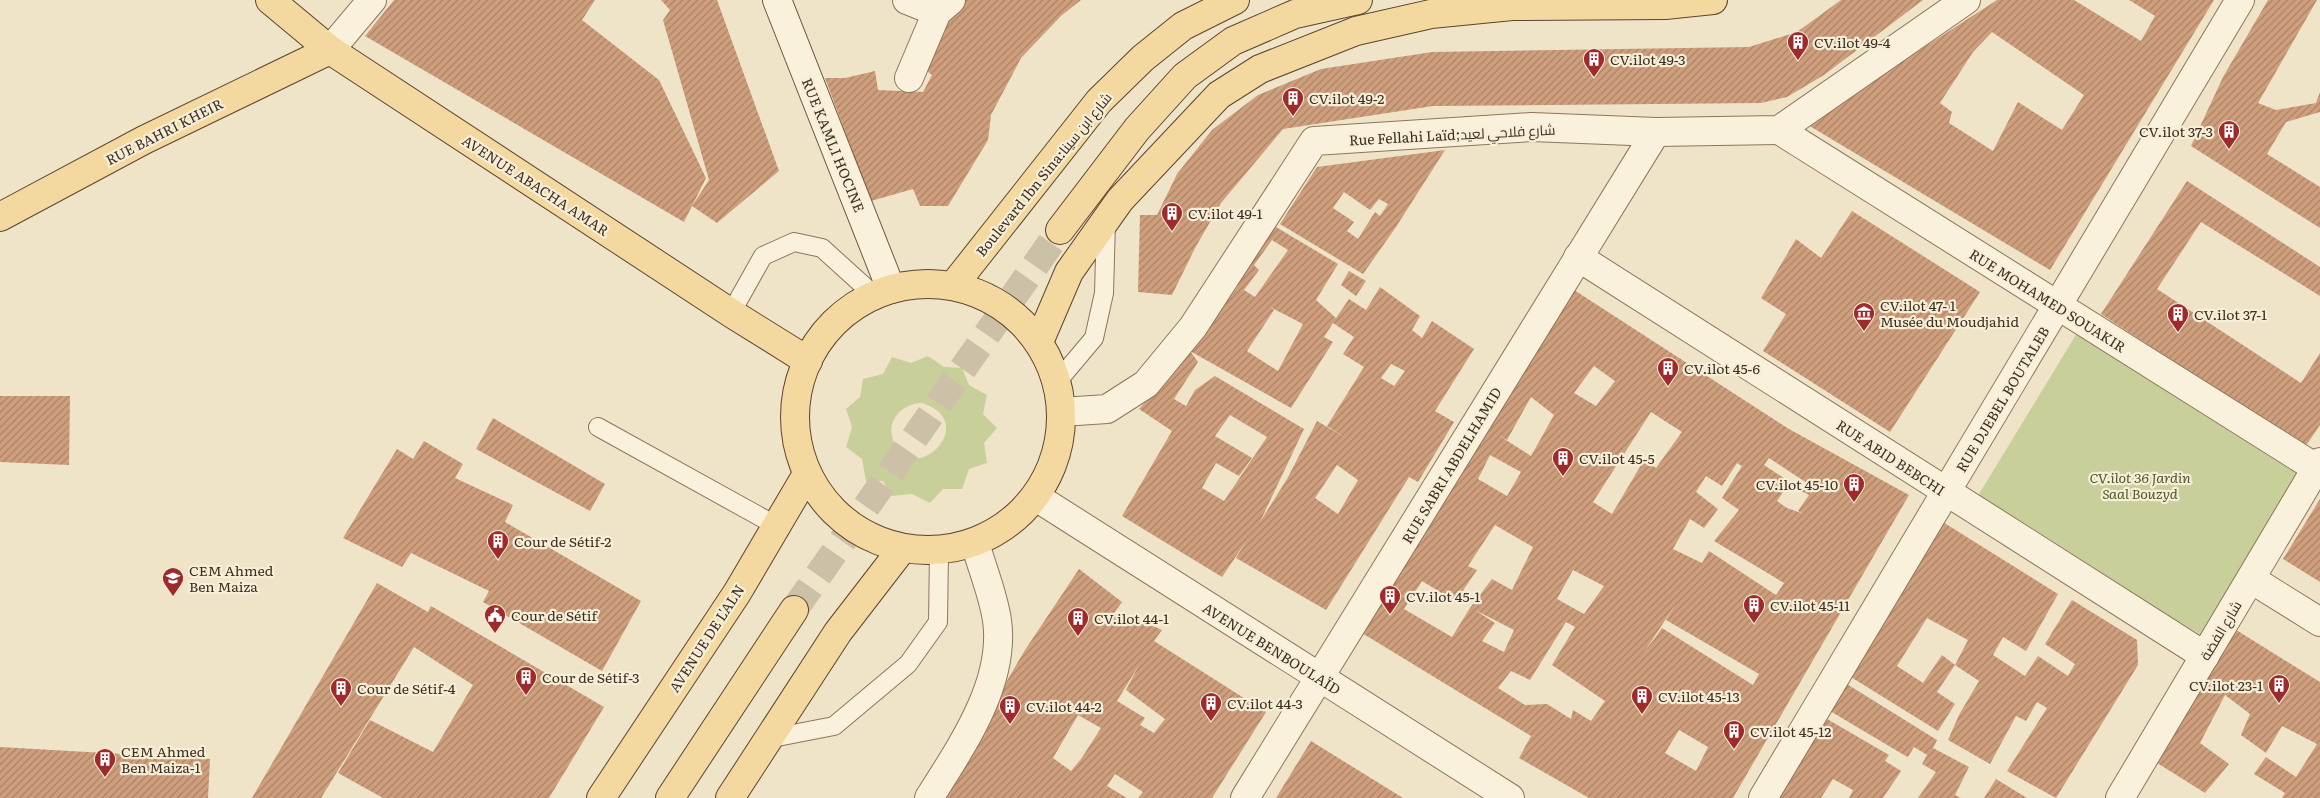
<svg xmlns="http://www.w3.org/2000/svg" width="2320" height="798" font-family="Literata,Cairo,serif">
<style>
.garden{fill:#c9cf9b;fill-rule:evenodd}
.building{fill:url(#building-hatch);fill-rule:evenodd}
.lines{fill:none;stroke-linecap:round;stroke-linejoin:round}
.primary-tunnel{stroke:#ccc0a6;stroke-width:28;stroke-dasharray:28 14;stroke-linecap:butt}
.service-casing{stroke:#8d765c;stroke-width:20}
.minor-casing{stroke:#8d765c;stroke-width:30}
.tertiary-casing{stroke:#8d765c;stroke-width:30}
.secondary-casing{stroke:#6f573f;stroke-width:30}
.primary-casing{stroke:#5b4430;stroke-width:30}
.service{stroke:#faf1dc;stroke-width:18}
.minor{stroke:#faf1dc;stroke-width:28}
.tertiary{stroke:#faf1dc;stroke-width:28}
.secondary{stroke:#faf1dc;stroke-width:28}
.primary{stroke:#f3d9a0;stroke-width:28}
.labels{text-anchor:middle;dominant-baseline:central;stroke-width:4.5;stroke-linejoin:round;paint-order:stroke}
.poi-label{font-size:14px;fill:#3d2e20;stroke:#f7eed8;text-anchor:start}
.street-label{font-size:14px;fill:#3d2e20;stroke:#f7eed8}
.park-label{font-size:14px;font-style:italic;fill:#4d5a26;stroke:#f7eed8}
</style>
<defs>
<pattern id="building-hatch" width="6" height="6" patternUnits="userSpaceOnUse" patternTransform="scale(1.25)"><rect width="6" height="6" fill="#cf9f7d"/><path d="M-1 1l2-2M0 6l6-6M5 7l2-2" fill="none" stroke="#a98266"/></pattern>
</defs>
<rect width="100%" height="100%" fill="#f0e4c8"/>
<g class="garden">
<polygon points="2077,333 2304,471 2203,636 1976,499"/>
<path d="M 928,356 L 944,367 L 962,368 L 969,385 L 987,395 L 983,414 L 997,428 L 984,443 L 987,463 L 969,469 L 962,489 L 943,489 L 930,503 L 912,494 L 891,496 L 883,481 L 866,481 L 862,459 L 846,447 L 852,427 L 846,409 L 860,397 L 863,379 L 883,374 L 892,357 L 911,363 ZM 922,403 C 982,422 914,489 894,442 C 885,421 901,404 922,403 Z"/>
</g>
<g class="building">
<polygon points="394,0 595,0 582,20 659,80 706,178 692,206 709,180 663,20 670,10 661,0 717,0 779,171 717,223 692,206 684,222 365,36"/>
<polygon points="962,0 1081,0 1061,16 1021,58 991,115 988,140 948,206 920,206 913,189 871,201 825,78 845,78 875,71 878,90 923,92 932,75 920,66 948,11"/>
<polygon points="1841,0 1923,0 1824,75 1787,97 1761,103 1433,106 1283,129 1221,203 1195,248 1172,295 1138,292 1140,215 1157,215 1177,174 1212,130 1258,95 1321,69 1432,52 1749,47 1797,32"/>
<path d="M 1997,0 L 2074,0 L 2141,41 L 2155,16 L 2129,0 L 2214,0 L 2050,270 L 1808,125 L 1824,112 ZM 1992,32 L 2084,95 L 2062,130 L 2018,102 L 1993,151 L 1949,123 L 1952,112 L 1940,103 L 1973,52 Z"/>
<polygon points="2268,0 2317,0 2258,103 2276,110 2316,103 2320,92 2320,112 2286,122 2267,154 2320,187 2320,228 2191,146 2223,77"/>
<path d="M 1445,150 L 1396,227 L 1363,274 L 1280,224 L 1317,167 ZM 1344,192 L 1370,210 L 1379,199 L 1388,204 L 1380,216 L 1375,212 L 1358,239 L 1347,231 L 1354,222 L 1333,208 Z"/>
<polygon points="2187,181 2320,267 2320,296 2201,222 2157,289 2301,383 2320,353 2320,425 2305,447 2101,314"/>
<polygon points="1852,211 1980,292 1890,432 1763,351 1786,314 1761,298 1796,239 1821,258"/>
<path d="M 1276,227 L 1338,264 L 1316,300 L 1336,318 L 1349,299 L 1366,310 L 1380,287 L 1420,316 L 1412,330 L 1422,338 L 1432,321 L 1474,349 L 1435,411 L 1454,422 L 1418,482 L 1409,477 L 1326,610 L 1236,558 L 1247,540 L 1222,577 L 1122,516 L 1172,431 L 1139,409 L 1190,351 L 1238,286 L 1235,284 ZM 1272,240 L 1288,250 L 1255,297 L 1244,290 L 1259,270 L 1254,265 ZM 1270,307 L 1303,324 L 1278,371 L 1247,351 L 1274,310 ZM 1333,323 L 1354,337 L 1343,354 L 1364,367 L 1327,426 L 1348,439 L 1317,421 L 1287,479 L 1260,522 L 1304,429 L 1215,376 L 1195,390 L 1186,406 L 1174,399 L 1198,362 L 1190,351 L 1291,408 L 1333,342 L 1324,337 ZM 1391,364 L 1405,371 L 1394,386 L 1381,378 ZM 1230,415 L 1267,437 L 1224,501 L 1202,488 L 1216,463 L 1239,476 L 1252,458 L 1215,436 ZM 1337,465 L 1358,480 L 1338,514 L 1315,498 Z"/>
<polygon points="1349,271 1366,281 1356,296 1341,285"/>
<path d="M 1571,288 L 1789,429 L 1909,495 L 1733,798 L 1589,798 L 1519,758 L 1531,736 L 1357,630 ZM 1594,366 L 1615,381 L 1596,406 L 1574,393 ZM 1531,397 L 1554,415 L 1531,456 L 1498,435 L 1507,440 ZM 1651,412 L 1682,432 L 1656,468 L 1644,460 L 1612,514 L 1593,502 ZM 1490,455 L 1521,472 L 1507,496 L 1478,479 ZM 1769,458 L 1807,483 L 1801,491 L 1809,495 L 1798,511 L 1804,514 L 1787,508 L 1777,501 L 1790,482 L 1764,465 ZM 1737,463 L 1742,466 L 1722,498 L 1739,510 L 1714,541 L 1784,583 L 1776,595 L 1709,551 L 1702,563 L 1673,549 L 1690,519 L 1704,528 L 1718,509 L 1696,492 L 1706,476 L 1722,486 ZM 1495,525 L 1533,547 L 1512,590 L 1492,579 L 1470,608 L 1452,637 L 1404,609 L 1422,581 L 1458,603 L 1464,589 L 1477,570 L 1468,566 ZM 1573,570 L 1604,586 L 1584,614 L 1557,599 ZM 1677,602 L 1666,620 L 1759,674 L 1753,685 L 1662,628 L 1643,654 ZM 1475,610 L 1514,630 L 1504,652 L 1482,641 L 1495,623 ZM 1566,622 L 1575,627 L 1552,665 L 1605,701 L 1591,721 L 1573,710 L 1571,719 L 1547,704 L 1525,705 L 1498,688 L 1511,671 L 1530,680 ZM 1679,730 L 1708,747 L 1696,771 L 1665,753 Z"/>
<polygon points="0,396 70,396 69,465 0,462"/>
<polygon points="493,418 605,484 590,511 476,449"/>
<polygon points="424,441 463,464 455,478 513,505 505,522 641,601 602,671 483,602 489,591 411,553 402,567 343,538 397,449 413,459"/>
<polygon points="2320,499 2320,582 2283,559"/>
<polygon points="1938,519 2058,594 2026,651 2003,637 1993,655 2025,676 2038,656 2068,676 2075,664 2045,644 2072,600 2137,640 2138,665 2056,798 2007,771 2047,708 2037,702 2026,721 2016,716 1990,764 1948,740 1959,715 1979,681 1955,665 1968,640 1927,618 1897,666 1923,683 1942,655 1955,665 1937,692 1955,704 1938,731 1846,674"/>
<path d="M 1079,569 L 1122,602 L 1114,613 L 1131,624 L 1135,618 L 1162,630 L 1154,641 L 1266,712 L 1212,798 L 1138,798 L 1143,792 L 1115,774 L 1107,786 L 1127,798 L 938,798 L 1025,650 ZM 1139,665 L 1126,690 L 1165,719 L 1154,733 L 1140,725 L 1145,718 L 1117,701 ZM 1078,715 L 1101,728 L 1081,759 L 1071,771 L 1053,758 Z"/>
<polygon points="377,583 428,612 431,606 604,707 549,798 383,798 338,773 370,720 433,752 473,685 414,647 321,798 252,798"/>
<polygon points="2233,628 2320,682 2320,798 2282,798 2285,793 2254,774 2266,757 2296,777 2317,744 2282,726 2266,753 2241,735 2250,714 2225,695 2200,743 2229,764 2205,793 2154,761"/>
<polygon points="1842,681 1937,740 1933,748 1969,767 1955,795 1961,798 1918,798 1936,772 1922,764 1927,755 1914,747 1908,757 1904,755 1825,708"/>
<polygon points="1822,716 1889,755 1885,761 1901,771 1883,798 1849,798 1853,790 1833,779 1821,798 1775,798"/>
<polygon points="1311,741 1403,798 1276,798"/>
<polygon points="0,747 210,759 208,798 0,798"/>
<polygon points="1996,779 2027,798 1984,798"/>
</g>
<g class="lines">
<polyline class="primary-tunnel" points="794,610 1060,230"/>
<g class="service-casing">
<g id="service">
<polyline points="731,313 763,256 794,242 822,248 875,296"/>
<polyline points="1057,382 1094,338 1104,293 1106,222"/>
<polyline points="598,427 775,525"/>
<polyline points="767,739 834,726 908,664 938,622 939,551"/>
</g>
</g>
<g class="minor-casing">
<g id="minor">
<polyline points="907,0 937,12"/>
<polyline points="909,78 937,12 951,0"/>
<polyline points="1779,130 2316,468"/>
<polyline points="1578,257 2205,656"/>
<polyline points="1062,412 1107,409 1146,384 1193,327 1314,141 1532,127 1656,132 1779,130 1966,0"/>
<polyline points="2251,579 2320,622"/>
<path d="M 929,798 C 961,747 1006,683 997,620 C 993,594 982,568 975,543"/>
<polyline points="1245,798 1656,132"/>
<polyline points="1763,798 2240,0"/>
<polyline points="2120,798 2320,462"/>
</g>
</g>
<g class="tertiary-casing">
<g id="tertiary">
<polyline points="330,50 372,0"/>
<polyline points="1036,497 1510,798"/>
</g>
</g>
<g class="secondary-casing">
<polyline id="secondary" points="777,0 891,289"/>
</g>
<g class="primary-casing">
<g id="primary">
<polyline points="270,0 330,50 731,313 808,361"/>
<polyline points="1496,1 1512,6 1665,5 1713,0"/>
<polyline points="0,217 144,140 330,50"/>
<polyline points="1060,230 1137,129 1185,76 1233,41 1295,14 1358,0"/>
<circle cx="928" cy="417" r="133"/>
<polyline points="953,286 1099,101 1143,58 1183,26 1235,0"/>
<polyline points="1039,342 1069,272 1120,200 1219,95 1260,69 1356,31 1431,14 1512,6"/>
<polyline points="601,798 737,593 807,474"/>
<polyline points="670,798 794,610"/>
<polyline points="730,798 838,632 902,549"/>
</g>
</g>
<use href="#service" class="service"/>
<use href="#minor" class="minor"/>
<use href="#tertiary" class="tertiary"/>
<use href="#secondary" class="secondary"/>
<use href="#primary" class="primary"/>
</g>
<defs>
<g id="building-pin" transform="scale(1.125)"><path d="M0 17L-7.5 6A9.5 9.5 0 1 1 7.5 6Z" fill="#9e2a2b" stroke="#f7eed8"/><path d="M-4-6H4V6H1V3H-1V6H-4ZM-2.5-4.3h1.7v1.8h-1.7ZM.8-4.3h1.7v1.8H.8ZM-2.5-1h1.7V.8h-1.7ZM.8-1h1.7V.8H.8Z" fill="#fff"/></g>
<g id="museum-pin" transform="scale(1.125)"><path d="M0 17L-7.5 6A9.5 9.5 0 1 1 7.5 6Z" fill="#9e2a2b" stroke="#f7eed8"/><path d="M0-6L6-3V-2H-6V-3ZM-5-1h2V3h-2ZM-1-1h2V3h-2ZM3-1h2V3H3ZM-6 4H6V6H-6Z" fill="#fff"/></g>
<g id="school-pin" transform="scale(1.125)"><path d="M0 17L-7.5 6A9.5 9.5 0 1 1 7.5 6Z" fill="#9e2a2b" stroke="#f7eed8"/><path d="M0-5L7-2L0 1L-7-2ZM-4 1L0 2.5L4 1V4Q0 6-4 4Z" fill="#fff"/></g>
<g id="civic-pin" transform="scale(1.125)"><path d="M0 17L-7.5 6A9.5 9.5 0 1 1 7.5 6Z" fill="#9e2a2b" stroke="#f7eed8"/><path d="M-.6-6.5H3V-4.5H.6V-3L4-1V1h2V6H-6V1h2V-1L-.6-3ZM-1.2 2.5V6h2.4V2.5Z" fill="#fff"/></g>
</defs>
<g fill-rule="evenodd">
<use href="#building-pin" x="1798" y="42"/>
<use href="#building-pin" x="1594" y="59"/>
<use href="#building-pin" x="1293" y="98"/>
<use href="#building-pin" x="2229" y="131"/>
<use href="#building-pin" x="1172" y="213"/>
<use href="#museum-pin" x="1864" y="313"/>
<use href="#building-pin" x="2178" y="314"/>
<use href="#building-pin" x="1668" y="368"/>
<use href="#building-pin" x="1563" y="458"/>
<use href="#building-pin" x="1854" y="484"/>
<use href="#building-pin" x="498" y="541"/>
<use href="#school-pin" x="173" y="578"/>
<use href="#building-pin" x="1390" y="596"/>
<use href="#building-pin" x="1754" y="605"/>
<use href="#civic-pin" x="495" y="615"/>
<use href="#building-pin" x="1078" y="618"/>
<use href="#building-pin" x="526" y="677"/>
<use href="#building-pin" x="2279" y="685"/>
<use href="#building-pin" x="341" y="688"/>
<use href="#building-pin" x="1642" y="696"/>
<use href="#building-pin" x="1211" y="703"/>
<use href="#building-pin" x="1010" y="706"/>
<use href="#building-pin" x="1734" y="731"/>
<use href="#building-pin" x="105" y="759"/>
</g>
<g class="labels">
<g class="poi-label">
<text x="1814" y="42">CV.ilot 49-4</text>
<text x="1610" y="59">CV.ilot 49-3</text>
<text x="1309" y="98">CV.ilot 49-2</text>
<text x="2213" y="131" text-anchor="end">CV.ilot 37-3</text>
<text x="1188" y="213">CV.ilot 49-1</text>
<text x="1880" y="305">CV.ilot 47- 1<tspan x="1880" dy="16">Musée du Moudjahid</tspan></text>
<text x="2194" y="314">CV.ilot 37-1</text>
<text x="1684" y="368">CV.ilot 45-6</text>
<text x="1579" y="458">CV.ilot 45-5</text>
<text x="1838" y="484" text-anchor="end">CV.ilot 45-10</text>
<text x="514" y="541">Cour de Sétif-2</text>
<text x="189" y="570">CEM Ahmed<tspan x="189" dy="16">Ben Maiza</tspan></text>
<text x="1406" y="596">CV.ilot 45-1</text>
<text x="1770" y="605">CV.ilot 45-11</text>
<text x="511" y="615">Cour de Sétif</text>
<text x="1094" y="618">CV.ilot 44-1</text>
<text x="542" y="677">Cour de Sétif-3</text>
<text x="2263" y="685" text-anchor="end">CV.ilot 23-1</text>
<text x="357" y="688">Cour de Sétif-4</text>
<text x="1658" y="696">CV.ilot 45-13</text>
<text x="1227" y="703">CV.ilot 44-3</text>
<text x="1026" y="706">CV.ilot 44-2</text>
<text x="1750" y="731">CV.ilot 45-12</text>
<text x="121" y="751">CEM Ahmed<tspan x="121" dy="16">Ben Maiza-1</tspan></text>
</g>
<g class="street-label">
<text transform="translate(164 131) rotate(-27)">RUE BAHRI KHEIR</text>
<text transform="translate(1452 134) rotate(-3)">Rue Fellahi Laïd;شارع فلاحي لعيد</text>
<text transform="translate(834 145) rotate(68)">RUE KAMLI HOCINE</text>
<text transform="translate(1043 174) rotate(-51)">Boulevard Ibn Sina:شارع ابن سينا</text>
<text transform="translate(536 185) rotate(33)">AVENUE ABACHA AMAR</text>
<text transform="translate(2048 300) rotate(32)">RUE MOHAMED SOUAKIR</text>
<text transform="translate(2002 399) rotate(-59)">RUE DJEBEL BOUTALEB</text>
<text transform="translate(1891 457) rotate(33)">RUE ABID BEBCHI</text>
<text transform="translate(1451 465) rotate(-59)">RUE SABRI ABDELHAMID</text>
<text transform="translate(2220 630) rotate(-59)">شارع الفضة</text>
<text transform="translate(706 638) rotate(-57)">AVENUE DE L'ALN</text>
<text transform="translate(1272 648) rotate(32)">AVENUE BENBOULAÏD</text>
</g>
<g class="park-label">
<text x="2140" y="477">CV.ilot 36 Jardin<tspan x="2140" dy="16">Saal Bouzyd</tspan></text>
</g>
</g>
</svg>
